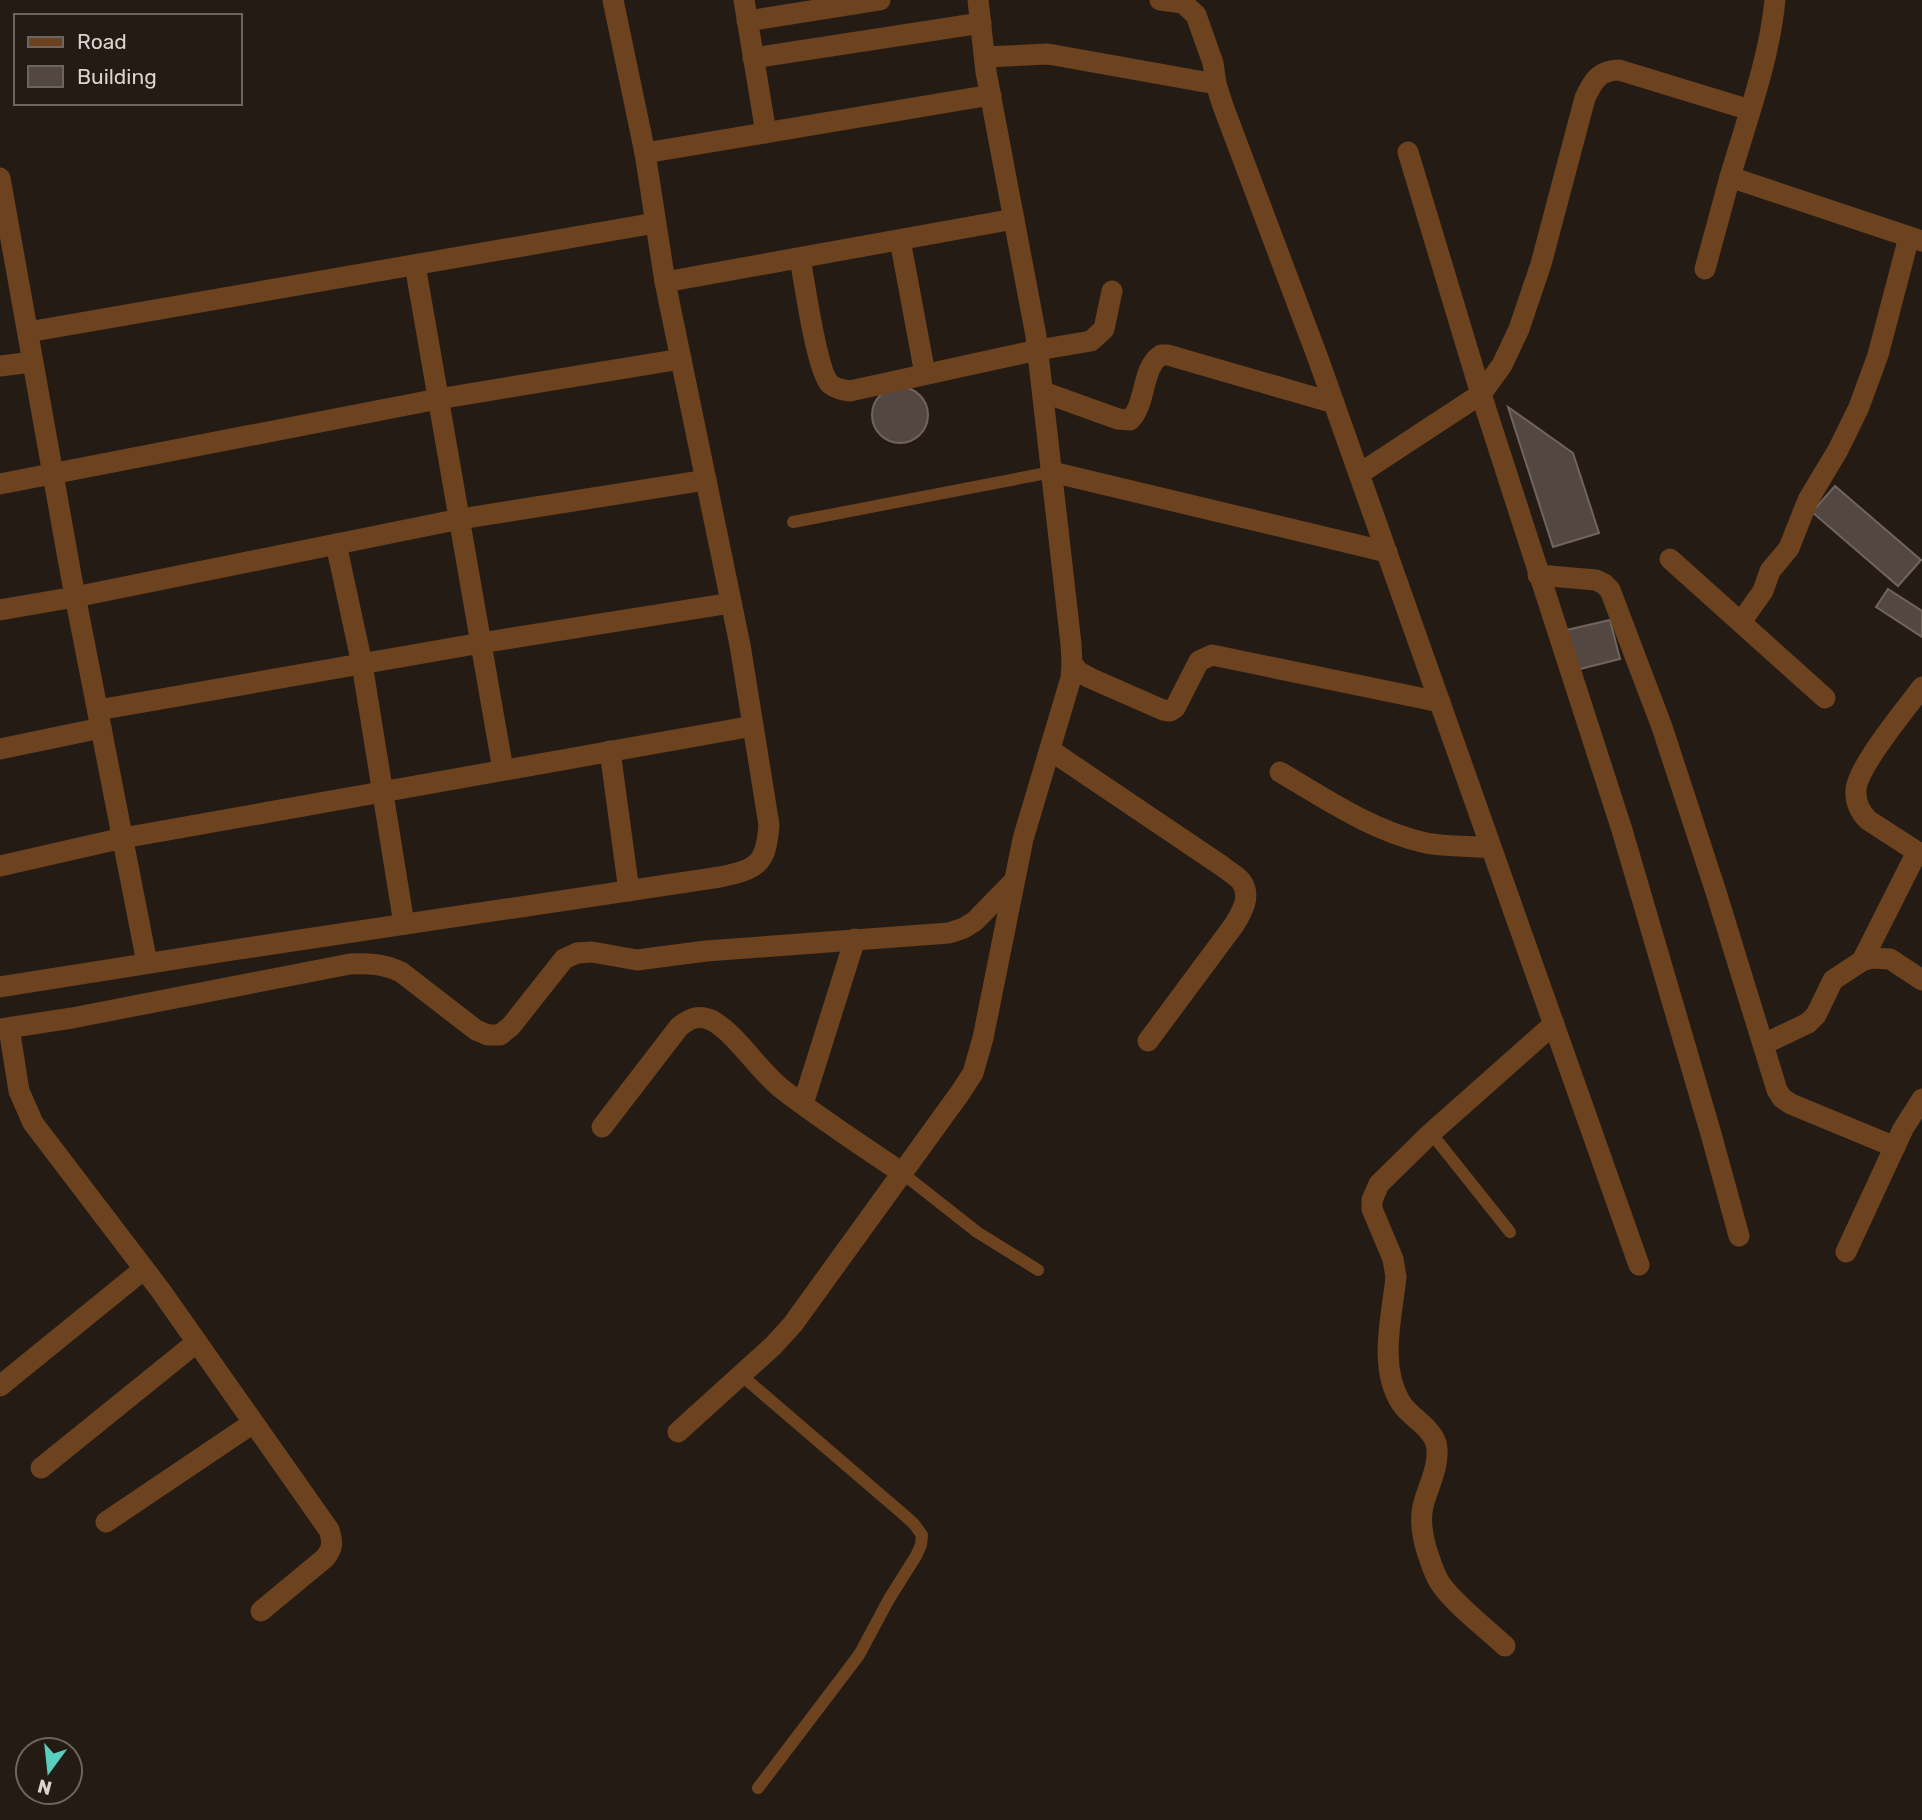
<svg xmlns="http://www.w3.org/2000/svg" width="1922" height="1820" font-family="Rubik,sans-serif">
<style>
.building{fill:#534741;stroke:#71645d;stroke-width:2}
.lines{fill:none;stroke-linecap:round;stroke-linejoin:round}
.lane{stroke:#6c421f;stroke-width:12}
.street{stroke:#6c421f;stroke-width:21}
</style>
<rect width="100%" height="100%" fill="#251b15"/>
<g class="building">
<circle cx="900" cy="415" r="28"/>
<polygon points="1508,407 1573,453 1599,533 1553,547"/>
<polygon points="1835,486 1921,560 1898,586 1812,512"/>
<polygon points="1888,589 1922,611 1922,637 1876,607"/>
<polygon points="1610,620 1620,659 1572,671 1562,631"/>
</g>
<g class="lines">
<g class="lane">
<polyline points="793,522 1052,472"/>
<polyline points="1431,1133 1510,1232"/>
<polyline points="902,1173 977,1232 1038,1270"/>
<polyline points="741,1375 903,1514 914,1524 922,1535 921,1545 916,1556 889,1599 859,1655 758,1788"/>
</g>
<g class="street">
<polyline points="744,0 766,133"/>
<polyline points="1160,0 1183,3 1196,15 1213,63 1216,84 1223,106 1319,361 1639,1265"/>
<path d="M 1775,0 C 1769,61 1747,119 1730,177 L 1922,241"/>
<polyline points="747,21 880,0"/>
<polyline points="985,57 1048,54 1216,84"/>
<polyline points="753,58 981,23"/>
<polyline points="1408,152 1481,394 1622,830 1711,1134 1739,1236"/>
<polyline points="645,153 991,95"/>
<polyline points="0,178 71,575 147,963"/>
<polyline points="900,240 925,374"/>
<path d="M 800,258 C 804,280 817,372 830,384 C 836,389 843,390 850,391 L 1038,350 L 1091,341 L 1104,329 L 1112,291"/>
<polyline points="415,265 503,770"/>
<polyline points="1705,269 1730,177"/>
<polyline points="665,282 1014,219"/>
<polyline points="28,332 655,223"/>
<polyline points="0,366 32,362"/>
<path d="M 1043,392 L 1118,419 L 1130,420 C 1147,403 1141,368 1161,355 L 1168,355 L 1334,403"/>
<polyline points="1052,472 1387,552"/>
<path d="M 1359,474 L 1481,394 L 1502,365 L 1519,329 L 1541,264 L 1585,98 C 1593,81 1599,70 1619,70 L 1750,110"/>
<polyline points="0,484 438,399 681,359"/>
<polyline points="336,544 362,664 404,924"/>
<polyline points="1670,559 1825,698"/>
<polyline points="1538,575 1596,580 1604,584 1610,590 1662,727 1716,892 1777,1090 1782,1098 1791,1104 1895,1147"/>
<polyline points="0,610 75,597 460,519 706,480"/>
<polyline points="1741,622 1763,591 1770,571 1789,548 1808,500 1838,450 1859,407 1878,355 1909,237"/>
<polyline points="1072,664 1079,672 1090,678 1163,710 1170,711 1175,708 1199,661 1212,655 1440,702"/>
<path d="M 1922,687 C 1907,708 1857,767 1856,790 C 1855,803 1860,812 1868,820 L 1922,855"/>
<polyline points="98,710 481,643 731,603"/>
<polyline points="0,749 101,728"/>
<path d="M 1050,750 L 1222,866 C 1228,871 1237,876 1241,881 C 1252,896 1242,912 1234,925 L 1148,1041"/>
<polyline points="610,751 629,891"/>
<path d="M 1280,772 C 1327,800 1373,831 1426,843 C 1447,847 1470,846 1491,848"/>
<polyline points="0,866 123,838 753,726"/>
<polyline points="1862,961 1917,852"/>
<path d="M 0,987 L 233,950 L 720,877 C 757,869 766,865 769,825 L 740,645 L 665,282 L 645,153 L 613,0"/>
<path d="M 9,1028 L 19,1091 L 33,1123 L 161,1291 L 329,1530 C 333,1542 333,1548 325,1558 L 261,1611"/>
<path d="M 0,1029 L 72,1018 L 350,964 C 369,963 384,964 401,972 L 476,1030 L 488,1035 L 500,1035 L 511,1026 L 564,959 L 577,953 L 592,952 L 637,960 L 706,951 L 949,933 L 964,928 L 975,921 L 1014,881"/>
<polyline points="1764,1044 1808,1023 1816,1015 1833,980 1862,961 1872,958 1890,959 1922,980"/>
<polyline points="803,1104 855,939"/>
<path d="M 602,1127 L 679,1027 C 690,1018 699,1014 713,1021 C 737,1035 759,1071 782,1089 C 819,1118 863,1146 902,1173"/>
<polyline points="1846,1252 1903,1129 1922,1099"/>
<polyline points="0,1386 144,1269"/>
<polyline points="678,1432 773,1346 793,1324 960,1093 973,1073 983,1038 1023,839 1071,678 1072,664 1071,644 1036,336 986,72 978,0"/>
<polyline points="41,1468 197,1342"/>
<polyline points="106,1522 253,1423"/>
<path d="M 1505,1646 C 1487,1629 1453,1603 1440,1583 C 1433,1572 1430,1560 1426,1548 C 1422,1534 1420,1520 1423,1506 C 1428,1486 1441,1464 1436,1443 C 1430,1426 1411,1418 1401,1403 C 1378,1367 1392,1316 1396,1277 L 1393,1259 L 1372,1209 L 1372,1200 L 1379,1184 L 1431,1133 L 1554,1024"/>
</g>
</g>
<rect x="14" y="14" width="228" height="91" fill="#251b15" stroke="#6d655f" stroke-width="2"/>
<rect x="28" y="37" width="35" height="10" fill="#6c421f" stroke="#6d655f" stroke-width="2"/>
<text x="77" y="49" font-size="21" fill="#dad3cf">Road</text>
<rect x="28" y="66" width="35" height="21" fill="#534741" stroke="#6d655f" stroke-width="2"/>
<text x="77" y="84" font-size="21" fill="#dad3cf">Building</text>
<g transform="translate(49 1771) rotate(195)"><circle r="33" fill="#251b15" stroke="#6d655f" stroke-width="2"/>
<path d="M0-5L12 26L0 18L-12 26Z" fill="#59cebe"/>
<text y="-10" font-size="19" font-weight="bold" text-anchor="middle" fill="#dad3cf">N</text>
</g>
</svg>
